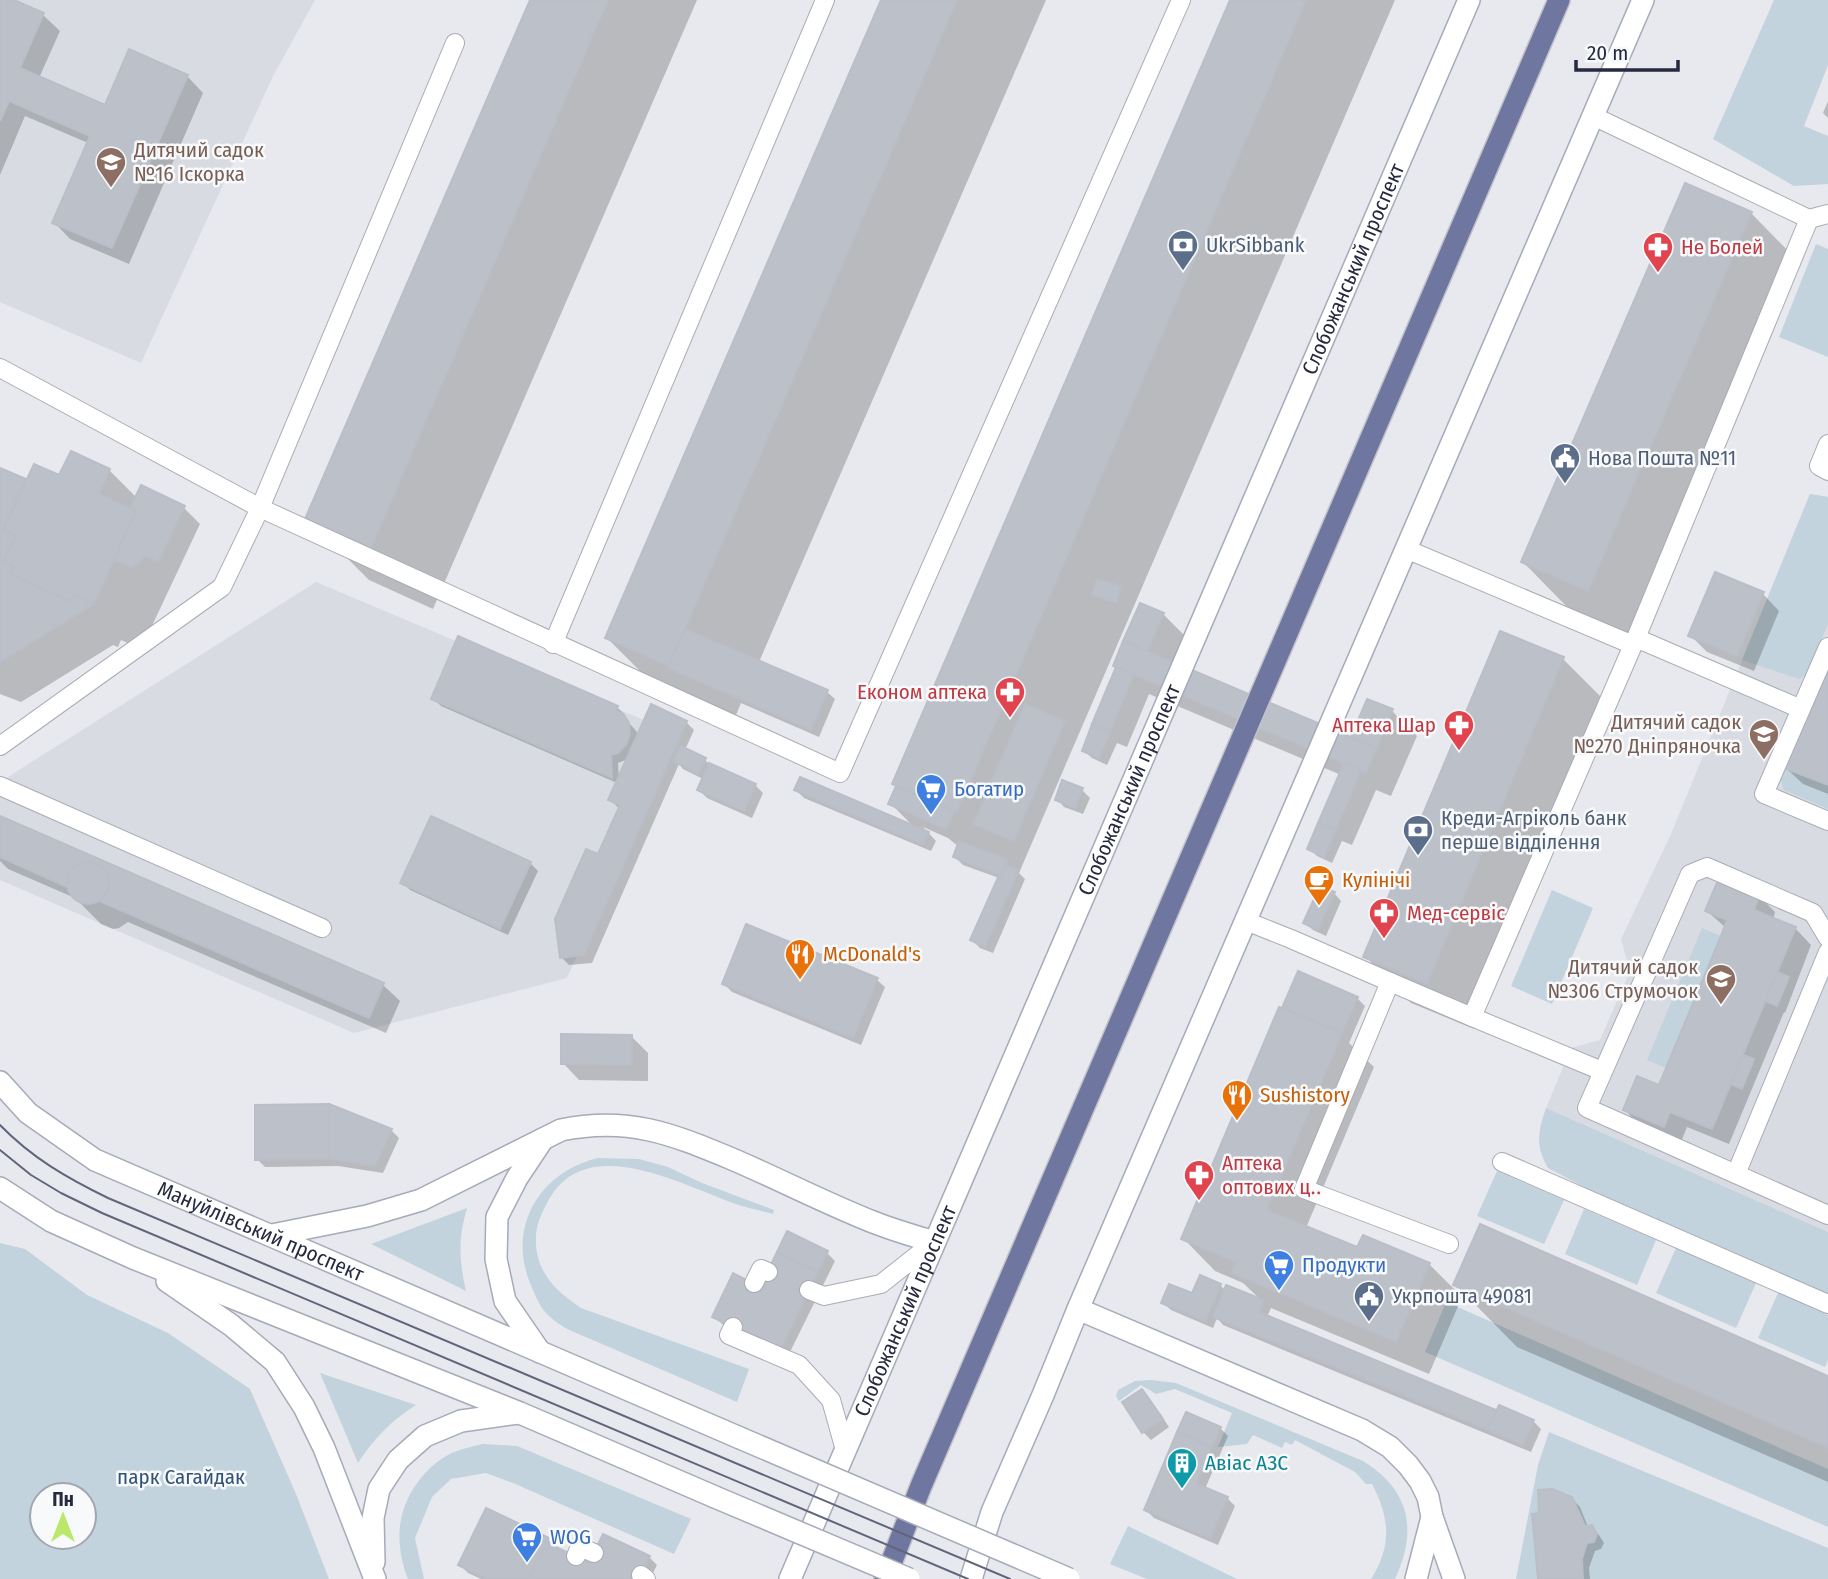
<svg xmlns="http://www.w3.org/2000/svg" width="1828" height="1579" font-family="'Fira Sans Condensed',sans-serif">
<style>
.built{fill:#d8dbe2}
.green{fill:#c2d3dd;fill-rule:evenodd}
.shadow{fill:#0003;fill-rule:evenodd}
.building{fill:#bcc0c9;stroke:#b9bec8;stroke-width:2}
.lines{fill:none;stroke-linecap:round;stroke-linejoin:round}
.lane-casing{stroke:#a9acb6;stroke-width:20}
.secondary-casing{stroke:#a6aab9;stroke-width:24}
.primary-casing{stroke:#c2c3ca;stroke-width:24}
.lane{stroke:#fff;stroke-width:18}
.secondary{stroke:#fff;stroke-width:21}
.primary{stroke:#6f76a0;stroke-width:21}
.tram{stroke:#61657b;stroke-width:2}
.secondary-bridge-casing{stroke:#a6aab9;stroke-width:24;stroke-linecap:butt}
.secondary-bridge{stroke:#fff;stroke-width:21}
.labels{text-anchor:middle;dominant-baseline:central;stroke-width:5;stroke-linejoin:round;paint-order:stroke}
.education-label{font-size:21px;fill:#785e54;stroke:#f7f9fb;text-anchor:end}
.service-label{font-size:21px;fill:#4e5e75;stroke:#f7f9fb;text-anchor:start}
.health-label{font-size:21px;fill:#be3a42;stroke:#f7f9fb;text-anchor:start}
.street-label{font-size:21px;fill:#262a40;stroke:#f7f9fb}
.shop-label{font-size:21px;fill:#366cbe;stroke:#f7f9fb;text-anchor:start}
.food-label{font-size:21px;fill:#c56008;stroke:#f7f9fb;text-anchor:start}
.culture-label{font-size:21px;fill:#0d838f;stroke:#f7f9fb;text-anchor:start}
.park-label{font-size:21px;fill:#335374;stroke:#f7f9fb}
</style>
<rect width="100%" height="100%" fill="#e7e9ee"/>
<g class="built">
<polygon points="0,0 315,0 273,76 141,363 0,302"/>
<polygon points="1810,494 1828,497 1828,1232 1546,1108 1571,1048 1600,1040 1630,971 1621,939 1671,834"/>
<polygon points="316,582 677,734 567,978 354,1033 0,880 0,782"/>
</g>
<g class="green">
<polygon points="1774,0 1828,0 1828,65 1804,126 1828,136 1828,184 1794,186 1713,139"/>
<polygon points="1816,244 1828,249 1828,357 1779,337"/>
<polygon points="1810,494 1828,497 1828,624 1807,674 1799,679 1742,660"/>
<polygon points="1784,768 1828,785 1828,809 1784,790 1779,777"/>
<polygon points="1552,890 1593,908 1552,1004 1511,986"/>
<polygon points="1702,928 1721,936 1666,1068 1647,1060"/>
<path d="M 1546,1108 L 1828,1232 L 1828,1293 L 1605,1198 L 1548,1168 C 1535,1146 1538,1131 1546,1108 Z"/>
<path d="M 598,1158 L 639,1159 L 668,1167 L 702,1183 L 774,1210 L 773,1214 C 762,1211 752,1209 742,1206 C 689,1189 592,1131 551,1196 C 544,1208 537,1221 536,1235 C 534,1270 554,1290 581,1308 L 749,1369 L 737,1402 L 567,1329 C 561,1325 554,1321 549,1316 C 540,1308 535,1295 530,1283 C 507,1226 540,1172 598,1158 Z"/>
<polygon points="1497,1171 1564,1200 1544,1244 1477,1216"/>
<path d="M 467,1208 C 458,1238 459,1260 466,1291 L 371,1244 Z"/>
<polygon points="1584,1209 1656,1240 1637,1285 1565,1254"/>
<path d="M 0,1243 L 25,1249 L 87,1295 L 168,1333 L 250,1389 L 296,1494 L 329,1579 L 0,1579 ZM 84,1495 L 84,1537 L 42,1537 L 42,1495 Z"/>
<polygon points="1676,1248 1756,1283 1736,1328 1656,1293"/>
<polygon points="1778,1293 1828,1315 1828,1360 1825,1367 1758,1338"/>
<polygon points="1446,1302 1828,1469 1828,1527 1425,1352"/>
<path d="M 320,1373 L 416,1405 C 391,1421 374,1438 358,1463 Z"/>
<path d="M 1151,1380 L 1176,1383 L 1363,1461 C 1410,1490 1418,1530 1395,1579 L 1371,1579 C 1392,1546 1390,1518 1372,1484 L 1366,1484 L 1355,1472 L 1295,1440 L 1292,1445 L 1285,1442 L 1282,1448 L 1253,1435 L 1247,1444 L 1218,1447 L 1232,1413 L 1175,1389 L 1156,1394 L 1141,1385 L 1119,1401 L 1116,1396 L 1118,1390 L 1135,1381 Z"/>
<polygon points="1549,1432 1828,1548 1828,1579 1516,1579 1538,1465"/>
<path d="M 483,1444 L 517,1446 L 691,1519 L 674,1554 L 513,1483 L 486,1473 L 451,1479 L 432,1497 L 415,1538 L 424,1579 L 408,1579 C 401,1562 397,1538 401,1520 C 406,1492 429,1461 457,1451 C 465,1448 474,1446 483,1444 Z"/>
<polygon points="1128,1526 1237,1579 1147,1579 1110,1564"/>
</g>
<g class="shadow">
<polygon points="0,0 9,0 43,15 60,31 39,78 106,107 187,76 203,93 129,264 70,239 54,222 88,143 25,116 0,175"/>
<polygon points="532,0 697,0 433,609 369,580 307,518"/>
<polygon points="883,0 1046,0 759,662 827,692 835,699 819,737 741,703 731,727 669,700 607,638"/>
<polygon points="1231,0 1395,0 1019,873 1025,879 993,953 980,948 972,940 999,878 963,865 955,857 959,847 948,838 923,827 936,841 931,851 804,798 796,790 913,826 890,803 897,787 894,784"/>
<polygon points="1828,101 1828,118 1823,113"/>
<polygon points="1751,213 1797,260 1635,636 1569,609 1523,562"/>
<polygon points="0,469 27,482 109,470 137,498 184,508 200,524 141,649 121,640 118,647 113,645 21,702 0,694"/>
<polygon points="1763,594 1779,611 1754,671 1707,652 1690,635"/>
<polygon points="1163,614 1188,639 1177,666 1352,740 1368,701 1392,711 1417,736 1391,796 1376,790 1352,845 1342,841 1332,863 1317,856 1309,848 1341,775 1149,694 1127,747 1117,743 1107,765 1092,758 1084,751"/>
<polygon points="1563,659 1609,705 1474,1029 1411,1003 1365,956"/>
<polygon points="1828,673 1828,794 1803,784 1786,768"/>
<path d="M 433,698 L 617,707 L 625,715 L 624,717 L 637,732 L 637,739 L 686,722 L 694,730 L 685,750 L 705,760 L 710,765 L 755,785 L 763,793 L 752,818 L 707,798 L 699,790 L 703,779 L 683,769 L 679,764 L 592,963 L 569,965 L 561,957 L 599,856 L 620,809 L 610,800 L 617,783 L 441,706 ZM 628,759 L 619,779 L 618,763 Z"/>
<polygon points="1082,790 1090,798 1083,814 1064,807 1057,799"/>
<polygon points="0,817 383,985 400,1001 386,1033 128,922 119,928 113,929 101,924 75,898 8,869 0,861"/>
<polygon points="530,863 538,871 508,935 410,890 402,882"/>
<polygon points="1334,893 1341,901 1326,936 1313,930 1305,923"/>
<polygon points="1759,896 1775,912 1773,920 1795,928 1811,945 1785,1013 1784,1012 1729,1144 1687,1127 1681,1142 1641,1127 1625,1110 1660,1088 1726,928 1707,911"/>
<polygon points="877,980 885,987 861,1045 732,992 724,984"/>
<polygon points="1357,998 1365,1006 1349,1043 1374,1067 1306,1228 1358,1250 1429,1264 1462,1297 1429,1374 1271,1308 1267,1317 1497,1413 1533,1421 1541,1429 1531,1452 1223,1325 1217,1318 1213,1328 1171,1310 1163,1303 1193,1296 1220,1285 1226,1291 1262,1301 1243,1283 1215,1271 1183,1238 1290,1013 1284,1007"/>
<polygon points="632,1037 648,1053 648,1081 579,1080 563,1063"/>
<polygon points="391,1130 399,1138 383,1173 338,1166 265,1167 257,1159"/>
<polygon points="827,1253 835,1261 788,1356 722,1324 714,1316"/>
<polygon points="1455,1284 1828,1378 1828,1482 1517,1347"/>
<polygon points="1142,1391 1150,1399 1169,1427 1151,1440 1143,1432"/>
<polygon points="1220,1428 1228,1436 1205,1489 1227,1498 1235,1506 1218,1545 1154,1518 1146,1510"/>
<polygon points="1572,1499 1580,1507 1588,1527 1591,1527 1599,1535 1604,1543 1601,1549 1595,1551 1589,1568 1590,1579 1539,1579 1541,1515"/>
<polygon points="548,1540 556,1547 590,1565 649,1557 657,1565 650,1579 481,1579 468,1573 460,1565"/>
</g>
<g class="building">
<polygon points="0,0 14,0 44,13 20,68 105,105 129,49 188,75 112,248 52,223 90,136 9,101 0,121"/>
<polygon points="530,0 608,0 371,548 305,519"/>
<polygon points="881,0 957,0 669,666 605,638"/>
<polygon points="1230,0 1306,0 957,812 892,784"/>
<polygon points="1685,183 1752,212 1588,591 1521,562"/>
<polygon points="71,451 110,469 99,494 136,511 94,604 74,595 71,602 10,574 13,566 3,562 16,536 3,530 34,464 59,475"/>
<polygon points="0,468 26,479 3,530 16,536 3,562 13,566 10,574 71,602 74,595 94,604 0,662"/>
<polygon points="141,485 185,506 158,562 145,556 132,568 114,560 136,511 130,508"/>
<polygon points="1715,572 1764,592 1737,656 1688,636"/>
<polygon points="1097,579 1121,586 1116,603 1092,595"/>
<polygon points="1140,603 1164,613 1147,652 1123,641"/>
<polygon points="685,629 828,690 811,730 668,668"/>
<polygon points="1500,631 1564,657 1427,984 1363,957"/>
<polygon points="458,636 618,706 616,710 624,715 629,723 630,734 626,745 618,753 611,755 612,778 431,699"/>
<polygon points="1123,641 1377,748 1366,773 1113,666"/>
<polygon points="1116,667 1134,674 1110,732 1092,724"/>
<polygon points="1828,668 1828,785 1784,768"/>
<polygon points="1367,699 1393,709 1377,748 1351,737"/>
<polygon points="651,704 687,721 584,955 560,958 555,919 586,849 598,854 620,805 608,800"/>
<polygon points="1025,704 1065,721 1014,841 973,824"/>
<polygon points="1092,724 1110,732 1099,758 1082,751"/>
<polygon points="681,746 706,758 698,774 673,761"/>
<polygon points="709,763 756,784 744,811 697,790"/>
<polygon points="1344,763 1361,770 1336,830 1318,823"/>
<polygon points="800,777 929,832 923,845 794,790"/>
<polygon points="1062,780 1083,788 1075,808 1055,800"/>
<polygon points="896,786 954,811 946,829 888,804"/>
<polygon points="0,816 384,983 369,1018 99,901 104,896 109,884 105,871 94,863 88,862 74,867 70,872 67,887 0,857"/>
<polygon points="431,816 531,862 500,929 400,883"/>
<polygon points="1318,823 1336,830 1324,857 1307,849"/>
<polygon points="959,841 1008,860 1001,876 953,857"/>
<circle cx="88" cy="883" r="21"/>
<polygon points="1006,865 1019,870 985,947 970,940 999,875 1001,876"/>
<polygon points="1719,878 1760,894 1754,910 1796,927 1712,1129 1670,1112 1664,1127 1623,1110 1637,1076 1659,1085 1721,936 1727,920 1705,911"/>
<polygon points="1320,886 1335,892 1318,930 1303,923"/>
<polygon points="746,924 878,978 853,1038 722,984"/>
<polygon points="1298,971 1358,997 1342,1033 1282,1008"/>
<polygon points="1777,972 1789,977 1777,1006 1765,1001"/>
<polygon points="1279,1007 1342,1033 1267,1210 1357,1247 1363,1235 1430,1263 1396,1342 1232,1273 1236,1262 1181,1239"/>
<polygon points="561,1034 632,1035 632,1065 561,1064"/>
<polygon points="1743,1055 1754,1059 1742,1089 1731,1084"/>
<polygon points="329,1104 329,1159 255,1160 255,1105"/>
<polygon points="329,1104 392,1129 375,1166 329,1159"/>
<polygon points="1480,1224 1828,1376 1828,1448 1453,1285"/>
<polygon points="787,1231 828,1251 818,1272 777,1252"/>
<polygon points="777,1252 818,1272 780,1350 712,1317 733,1273 760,1287"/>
<polygon points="1200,1275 1221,1284 1205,1321 1161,1303 1169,1284 1192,1293"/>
<polygon points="1226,1285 1264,1300 1259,1312 1496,1410 1488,1430 1213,1317"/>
<polygon points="1142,1389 1163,1419 1142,1433 1122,1402"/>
<polygon points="1499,1405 1534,1420 1523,1445 1488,1430"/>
<polygon points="1186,1412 1221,1427 1212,1447 1177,1432"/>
<polygon points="1177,1432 1212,1447 1197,1484 1228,1497 1210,1539 1144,1510"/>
<polygon points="1552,1489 1572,1497 1585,1526 1592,1525 1597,1534 1594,1542 1587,1543 1582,1559 1583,1579 1538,1579 1532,1514 1539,1513 1538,1490"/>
<polygon points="486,1508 549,1538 528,1579 487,1579 458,1565"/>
<polygon points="603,1534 650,1556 639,1579 528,1579 546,1542 589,1563"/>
</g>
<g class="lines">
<g class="lane-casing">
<g id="lane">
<polyline points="1593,116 1809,219 1828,214"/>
<polyline points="0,368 260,508 840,773 1181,0"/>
<polyline points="1828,444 1819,466 1828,471"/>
<polyline points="1406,549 1633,645"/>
<polyline points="1636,638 1801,709"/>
<polyline points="553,644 825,0"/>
<polyline points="1828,647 1764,794 1828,821"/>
<polyline points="0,746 222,587 260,508 455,43"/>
<polyline points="0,786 322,928"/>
<polyline points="1246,921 1291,939 1390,982"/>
<polyline points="1828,938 1813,913 1707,867 1690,874 1587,1108 1828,1215"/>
<polyline points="1472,1017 1602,1071"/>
<polyline points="1502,1162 1828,1304"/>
<polyline points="1736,1174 1828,952"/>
<polyline points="1449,1244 1304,1189 1390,982 1472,1017 1636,638 1809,219"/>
<polyline points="754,1283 761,1269 768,1272"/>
<polyline points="809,1290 824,1296 881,1284 934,1242"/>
<polyline points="733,1327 729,1335 799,1365 831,1400 845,1450"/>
<polyline points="576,1556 580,1547 594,1553"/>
<polyline points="641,1575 646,1579"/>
</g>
</g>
<g class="secondary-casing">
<g id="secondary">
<path id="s1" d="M 0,1082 L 28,1113 L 95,1160 L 740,1438"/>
<polyline points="0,1188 51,1221 133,1258 520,1413 715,1497"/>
<path d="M 272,1235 L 367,1216 L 421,1200 L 561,1130 C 628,1116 672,1134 732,1159 C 779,1179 825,1203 873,1222 C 893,1230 914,1236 934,1242"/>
<polyline points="167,1281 231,1325 275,1362 304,1407 324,1448 375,1579"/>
<polyline points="1078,1309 1362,1430 1390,1447 1408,1465 1420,1481 1428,1497 1432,1517 1454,1579"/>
<polyline points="540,1352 505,1301 496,1259 497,1217 517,1178 543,1139"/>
<polyline points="374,1562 373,1518 379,1489 398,1460 425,1436 461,1421 518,1413"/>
<path id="s2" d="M 790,1579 L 1469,0"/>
<polyline points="971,1579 992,1512 1043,1395 1078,1309 1643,0"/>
<polyline points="1416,1579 1432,1517"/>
</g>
</g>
<g class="primary-casing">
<polyline id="primary" points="885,1579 921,1486 1559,0"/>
</g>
<use href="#lane" class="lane"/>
<use href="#secondary" class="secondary"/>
<use href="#primary" class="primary"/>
<g class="tram">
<path d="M 0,1125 C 32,1158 67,1178 108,1198 L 1010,1579"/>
<polyline points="0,1150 31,1175 61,1193 102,1213 968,1579"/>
</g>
<g class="secondary-bridge-casing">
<g id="secondary-bridge">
<polyline points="740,1438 1069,1579"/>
<polyline points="715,1497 909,1579"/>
</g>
</g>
<use href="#secondary-bridge" class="secondary-bridge"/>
</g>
<defs>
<g id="school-pin" transform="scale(1.575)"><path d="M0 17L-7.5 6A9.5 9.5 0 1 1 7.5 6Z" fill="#8d6e63" stroke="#f7f9fb"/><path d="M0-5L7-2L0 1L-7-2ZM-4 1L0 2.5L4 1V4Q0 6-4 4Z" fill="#fff"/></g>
<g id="bank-pin" transform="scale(1.575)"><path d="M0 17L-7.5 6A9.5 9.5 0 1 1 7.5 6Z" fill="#5c6f8a" stroke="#f7f9fb"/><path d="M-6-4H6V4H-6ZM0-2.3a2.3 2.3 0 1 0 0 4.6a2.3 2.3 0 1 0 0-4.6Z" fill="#fff"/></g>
<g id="pharmacy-pin" transform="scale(1.575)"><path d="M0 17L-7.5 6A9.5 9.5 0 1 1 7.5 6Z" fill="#e0444e" stroke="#f7f9fb"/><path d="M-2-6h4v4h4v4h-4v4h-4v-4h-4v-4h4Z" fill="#fff"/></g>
<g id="civic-pin" transform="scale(1.575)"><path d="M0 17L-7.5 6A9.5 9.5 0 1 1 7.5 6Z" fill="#5c6f8a" stroke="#f7f9fb"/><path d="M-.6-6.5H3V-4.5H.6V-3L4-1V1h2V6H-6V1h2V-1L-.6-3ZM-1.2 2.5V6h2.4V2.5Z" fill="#fff"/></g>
<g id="supermarket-pin" transform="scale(1.575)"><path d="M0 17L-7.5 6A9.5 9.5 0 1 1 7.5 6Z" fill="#3f7fe0" stroke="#f7f9fb"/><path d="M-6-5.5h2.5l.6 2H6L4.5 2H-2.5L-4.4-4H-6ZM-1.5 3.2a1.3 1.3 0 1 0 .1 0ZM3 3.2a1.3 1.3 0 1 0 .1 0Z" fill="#fff"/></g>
<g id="cafe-pin" transform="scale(1.575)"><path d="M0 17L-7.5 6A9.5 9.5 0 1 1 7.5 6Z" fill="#e8710a" stroke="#f7f9fb"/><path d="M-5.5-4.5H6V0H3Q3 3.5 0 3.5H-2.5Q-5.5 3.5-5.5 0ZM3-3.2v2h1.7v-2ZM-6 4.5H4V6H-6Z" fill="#fff"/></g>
<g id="restaurant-pin" transform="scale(1.575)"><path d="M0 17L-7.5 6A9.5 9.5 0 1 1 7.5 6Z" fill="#e8710a" stroke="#f7f9fb"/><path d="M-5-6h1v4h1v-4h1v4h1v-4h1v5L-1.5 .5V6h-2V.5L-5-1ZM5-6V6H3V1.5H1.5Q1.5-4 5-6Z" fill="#fff"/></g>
<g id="building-pin" transform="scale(1.575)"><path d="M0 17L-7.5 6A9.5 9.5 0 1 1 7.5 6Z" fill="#0f9aa8" stroke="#f7f9fb"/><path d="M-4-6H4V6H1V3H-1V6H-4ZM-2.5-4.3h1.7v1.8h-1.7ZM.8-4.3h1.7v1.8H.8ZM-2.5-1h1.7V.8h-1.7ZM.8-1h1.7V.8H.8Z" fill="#fff"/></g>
</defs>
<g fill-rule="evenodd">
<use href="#school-pin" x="111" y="162"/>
<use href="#bank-pin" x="1183" y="245"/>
<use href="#pharmacy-pin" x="1658" y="247"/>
<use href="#civic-pin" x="1565" y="458"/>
<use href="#pharmacy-pin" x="1010" y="692"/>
<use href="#pharmacy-pin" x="1459" y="725"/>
<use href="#school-pin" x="1764" y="734"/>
<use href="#supermarket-pin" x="931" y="789"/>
<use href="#bank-pin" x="1418" y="830"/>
<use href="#cafe-pin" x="1319" y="880"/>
<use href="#pharmacy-pin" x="1384" y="913"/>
<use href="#restaurant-pin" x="800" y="954"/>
<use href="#school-pin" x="1721" y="979"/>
<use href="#restaurant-pin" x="1237" y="1095"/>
<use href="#pharmacy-pin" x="1199" y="1175"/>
<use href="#supermarket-pin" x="1279" y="1265"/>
<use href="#civic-pin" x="1369" y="1296"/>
<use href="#building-pin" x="1182" y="1463"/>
<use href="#supermarket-pin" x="527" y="1537"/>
</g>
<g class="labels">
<g class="education-label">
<text x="134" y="150" text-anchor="start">Дитячий садок<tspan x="134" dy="24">№16 Іскорка</tspan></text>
<text x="1741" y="722">Дитячий садок<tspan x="1741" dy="24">№270 Дніпряночка</tspan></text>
<text x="1698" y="967">Дитячий садок<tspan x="1698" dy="24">№306 Струмочок</tspan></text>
</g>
<g class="service-label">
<text x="1206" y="245">UkrSibbank</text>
<text x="1588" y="458">Нова Пошта №11</text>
<text x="1441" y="818">Креди-Агріколь банк<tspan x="1441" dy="24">перше відділення</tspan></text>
<text x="1392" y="1296">Укрпошта 49081</text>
</g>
<g class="health-label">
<text x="1681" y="247">Не Болей</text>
<text x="987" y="692" text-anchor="end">Економ аптека</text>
<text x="1436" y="725" text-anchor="end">Аптека Шар</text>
<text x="1407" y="913">Мед-сервіс</text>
<text x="1222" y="1163">Аптека<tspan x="1222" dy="24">оптових ц‥</tspan></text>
</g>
<g class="street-label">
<text stroke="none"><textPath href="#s2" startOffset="1426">Слобожанський проспект</textPath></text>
<text stroke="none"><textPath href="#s2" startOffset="859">Слобожанський проспект</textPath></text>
<text stroke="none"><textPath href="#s1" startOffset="304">Мануйлівський проспект</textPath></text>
<text stroke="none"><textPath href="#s2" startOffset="292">Слобожанський проспект</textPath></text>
</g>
<g class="shop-label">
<text x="954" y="789">Богатир</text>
<text x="1302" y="1265">Продукти</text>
<text x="550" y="1537">WOG</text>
</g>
<g class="food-label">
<text x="1342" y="880">Кулінічі</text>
<text x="823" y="954">McDonald's</text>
<text x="1260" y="1095">Sushistory</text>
</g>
<g class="culture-label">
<text x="1205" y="1463">Авіас АЗС</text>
</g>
<g class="park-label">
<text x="181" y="1477">парк Сагайдак</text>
</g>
</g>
<g transform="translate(63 1516)"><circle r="33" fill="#f7f9fb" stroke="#a3a6b0" stroke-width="2"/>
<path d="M0-5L12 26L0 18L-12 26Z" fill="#bae86b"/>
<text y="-10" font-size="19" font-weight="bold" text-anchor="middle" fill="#262a40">Пн</text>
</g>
<path d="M1576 60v10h102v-10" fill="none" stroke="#262a40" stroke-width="3.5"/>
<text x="1587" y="60" font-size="21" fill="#262a40" stroke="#f7f9fb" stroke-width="5" paint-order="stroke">20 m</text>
</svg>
